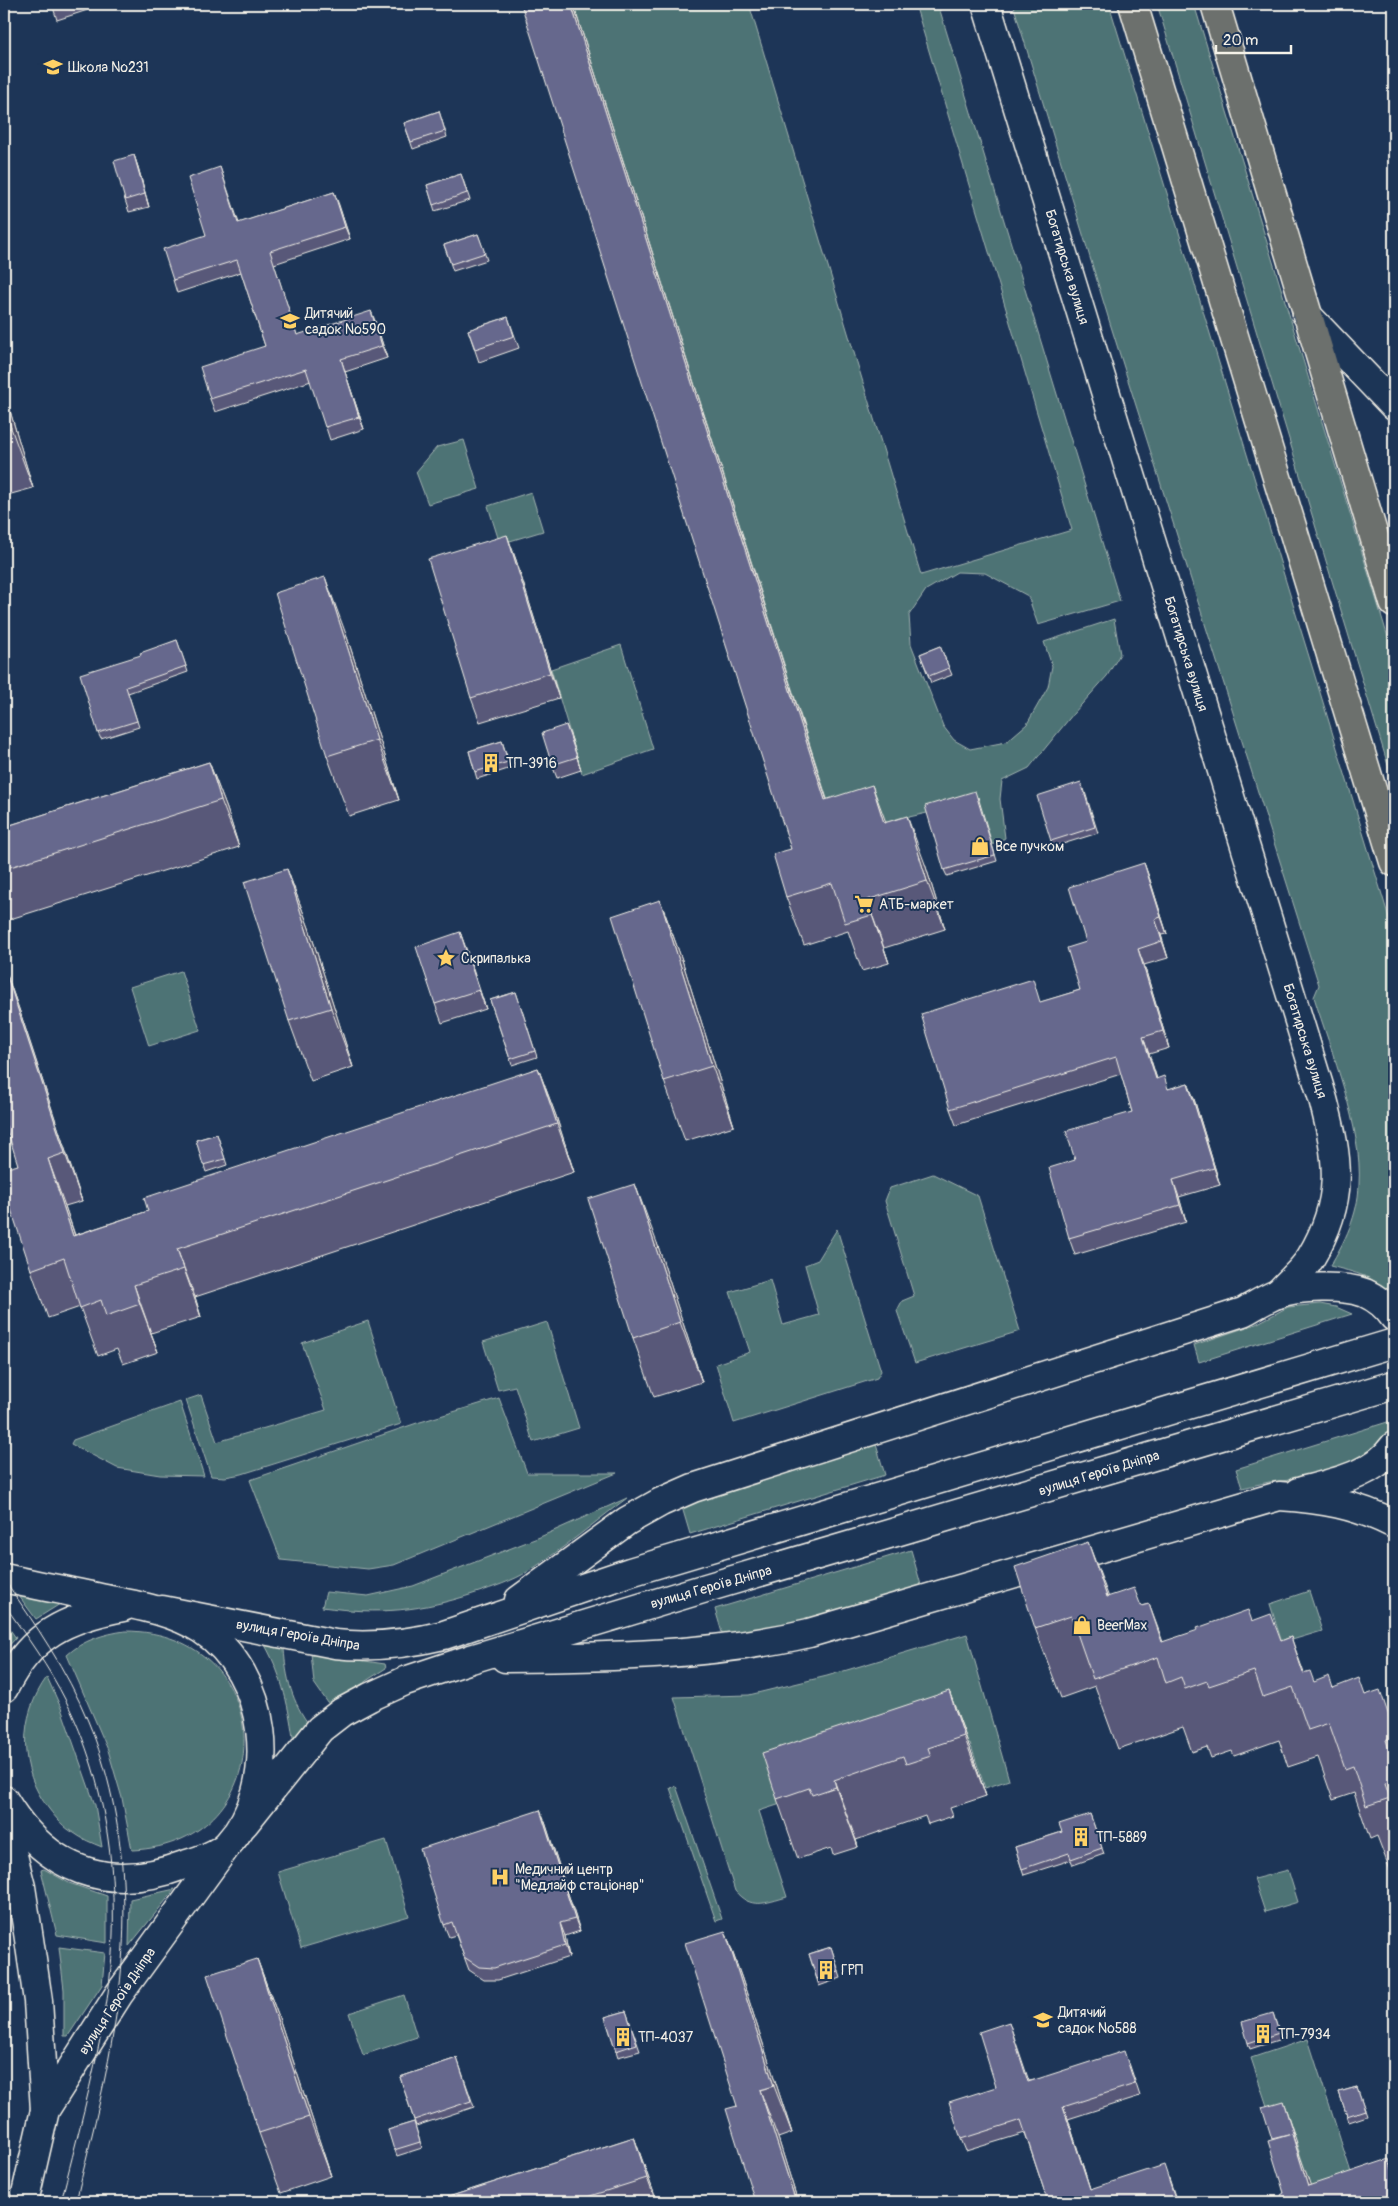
<svg xmlns="http://www.w3.org/2000/svg" width="1398" height="2206" font-family="Pangolin,sans-serif">
<style>
.green{fill:#4d7375;stroke:#a0b2ae}
.lines{fill:none;stroke-linecap:round;stroke-linejoin:round}
.secondary-casing{stroke:#f4f1e8;stroke-width:31}
.primary-casing{stroke:#f4f1e8;stroke-width:31}
.secondary{stroke:#1d3557;stroke-width:28}
.primary{stroke:#6c706d;stroke-width:28}
.tram{stroke:#f4f1e8;stroke-width:1}
.wall{fill:#585979;stroke:#f4f1e8}
.shaded-wall{fill:#474963;stroke:#f4f1e8}
.building{fill:#66688d;stroke:#f4f1e8}
.labels{text-anchor:middle;dominant-baseline:central;stroke-width:4;stroke-linejoin:round;paint-order:stroke}
.poi-label{font-size:14px;fill:#f4f1e8;stroke:#1d3557;text-anchor:start}
.street-label{font-size:14px;fill:#f4f1e8;stroke:#1d3557}
</style>
<rect width="100%" height="100%" fill="#1d3557"/>
<filter id="ink" filterUnits="userSpaceOnUse"><feTurbulence type="fractalNoise" baseFrequency=".02" numOctaves="2"/><feDisplacementMap in="SourceGraphic" scale="10" xChannelSelector="R" yChannelSelector="G"/><feConvolveMatrix kernelMatrix="1 2 1 2 8 2 1 2 1" color-interpolation-filters="sRGB"/></filter>
<g filter="url(#ink)">
<g class="green">
<polygon points="573,4 749,4 921,575 1072,530 915,4 938,4 1120,601 1038,625 1028,596 985,573 957,572 926,590 909,615 911,644 943,726 954,740 970,749 1006,742 1027,724 1048,687 1052,666 1044,642 1114,619 1120,654 1107,676 1073,714 1029,768 1002,781 1000,799 1005,838 992,845 927,813 837,833"/>
<path d="M 1013,4 L 1109,4 L 1394,934 L 1394,1298 C 1379,1277 1353,1272 1330,1266 C 1345,1241 1358,1215 1359,1185 C 1363,1128 1331,1052 1314,997 L 1319,985 L 1109,320 Z"/>
<polygon points="1157,4 1194,4 1394,657 1394,785"/>
<polygon points="464,440 479,489 428,504 416,472 437,447"/>
<polygon points="531,492 543,531 500,544 488,506"/>
<polygon points="621,645 653,749 582,774 551,669"/>
<polygon points="181,971 200,1030 149,1046 130,987"/>
<polygon points="933,1174 978,1196 1020,1331 915,1363 897,1311 902,1301 914,1296 885,1201 890,1188"/>
<polygon points="837,1229 881,1371 877,1378 734,1423 716,1364 750,1352 730,1292 770,1280 783,1325 819,1315 805,1265 818,1260"/>
<polygon points="1320,1304 1336,1307 1352,1314 1199,1362 1194,1345 1256,1324 1288,1307"/>
<polygon points="368,1321 401,1424 242,1474 225,1477 211,1476 186,1400 201,1395 217,1442 326,1410 302,1343"/>
<polygon points="547,1322 579,1428 533,1442 515,1386 498,1390 483,1342"/>
<polygon points="499,1398 527,1473 617,1473 394,1565 368,1569 281,1560 250,1480 417,1423"/>
<polygon points="180,1402 204,1476 160,1475 117,1468 71,1444 73,1440"/>
<polygon points="1394,1420 1390,1434 1371,1458 1312,1478 1269,1482 1242,1488 1236,1469"/>
<polygon points="875,1441 885,1475 690,1534 682,1507 709,1494"/>
<path d="M 627,1498 C 595,1522 563,1549 529,1571 C 512,1581 494,1587 476,1593 C 421,1611 380,1615 322,1607 L 326,1592 L 368,1596 L 413,1586 L 540,1537 Z"/>
<polygon points="911,1550 921,1585 808,1620 723,1636 715,1609"/>
<polygon points="1309,1591 1322,1631 1282,1643 1270,1604"/>
<polygon points="19,1596 60,1604 36,1619"/>
<polygon points="4,1621 16,1638 4,1651"/>
<path d="M 125,1631 C 280,1631 285,1844 132,1850 L 122,1798 L 108,1750 L 67,1655 C 83,1640 104,1634 125,1631 Z"/>
<path d="M 967,1634 L 1009,1780 L 985,1788 L 970,1743 L 759,1811 L 787,1897 C 765,1903 751,1910 735,1891 L 674,1697 L 749,1695 L 827,1676 Z"/>
<path d="M 265,1645 L 284,1649 C 286,1678 292,1702 310,1726 L 294,1744 C 289,1709 283,1677 265,1645 Z"/>
<polygon points="311,1653 385,1664 386,1668 366,1681 333,1710 314,1683"/>
<path d="M 47,1677 L 61,1708 L 95,1805 L 102,1847 C 92,1843 82,1839 74,1833 C 64,1828 56,1818 49,1809 C 18,1770 18,1717 47,1677 Z"/>
<polygon points="676,1786 722,1919 716,1921 670,1788"/>
<polygon points="386,1840 409,1916 301,1948 278,1872"/>
<polygon points="44,1869 69,1883 107,1896 107,1943 57,1935 41,1870"/>
<polygon points="1288,1870 1298,1902 1265,1912 1254,1879"/>
<polygon points="175,1889 129,1946 130,1899"/>
<polygon points="59,1947 105,1953 102,1985 68,2036 64,2036 64,1990"/>
<polygon points="404,1995 417,2037 363,2055 349,2013"/>
<polygon points="1308,2039 1355,2185 1314,2199 1285,2107 1269,2112 1251,2058"/>
</g>
<g class="lines">
<g class="secondary-casing">
<g id="secondary">
<path d="M 986,4 L 1323,1099 C 1339,1160 1345,1200 1311,1257 C 1303,1271 1288,1282 1278,1294"/>
<polyline points="1307,315 1394,406"/>
<path d="M 1298,1492 C 1331,1483 1373,1476 1394,1446"/>
<path d="M 4,1578 C 36,1585 68,1591 100,1598 C 135,1605 170,1610 201,1629 C 269,1673 282,1785 228,1844 C 219,1854 198,1861 184,1865 C 107,1894 46,1870 4,1800"/>
<path d="M 519,1600 L 627,1521 L 661,1502 L 693,1488 L 1243,1312 C 1254,1306 1265,1299 1277,1294 C 1298,1286 1344,1285 1365,1293 C 1376,1298 1387,1307 1394,1317"/>
<path d="M 162,1610 L 335,1644 C 373,1648 407,1644 444,1635 L 630,1572 L 1394,1343"/>
<path d="M 505,1658 C 606,1657 710,1656 809,1633 L 1279,1496 C 1322,1499 1355,1504 1394,1524"/>
<path d="M 4,1688 C 31,1634 66,1618 123,1607"/>
<polyline points="4,1820 21,1887 29,1939 38,2001 45,2110 24,2202"/>
<polyline points="244,1824 320,1729 342,1712 370,1697 405,1681 471,1659 706,1588 1394,1385"/>
<polyline points="45,2110 119,1994 225,1848"/>
</g>
</g>
<g class="primary-casing">
<g id="primary">
<polyline points="1133,4 1394,862"/>
<polyline points="1215,4 1394,603"/>
</g>
</g>
<use href="#secondary" class="secondary"/>
<use href="#primary" class="primary"/>
<g class="tram">
<path d="M 4,1579 C 35,1624 67,1670 88,1721 C 130,1822 131,1934 112,2040 C 103,2095 88,2149 76,2202"/>
<path d="M 4,1604 C 26,1636 49,1667 67,1703 C 114,1798 123,1914 104,2018 C 93,2080 76,2141 61,2202"/>
</g>
</g>
<g class="wall">
<polygon points="52,4 106,4 57,20"/>
<polygon points="573,4 827,799 886,823 925,864 945,929 884,948 889,963 862,971 848,931 804,945 786,897 791,849"/>
<polygon points="439,111 447,137 413,149 404,123"/>
<polygon points="134,155 138,167 149,207 129,212 125,200"/>
<polygon points="220,167 239,223 334,192 350,239 274,264 297,335 376,323 387,358 345,372 364,429 330,440 311,381 215,412 210,399 265,346 241,272 177,293 173,280 206,235"/>
<polygon points="461,174 470,200 435,211 427,185"/>
<polygon points="478,234 487,260 453,271 444,245"/>
<polygon points="508,317 519,348 479,362 468,330"/>
<polygon points="4,391 33,488 4,496"/>
<polygon points="507,535 516,560 559,698 480,722 471,698"/>
<polygon points="347,637 399,800 349,816 327,756"/>
<polygon points="177,640 188,672 128,693 139,727 101,739 98,733 141,655"/>
<polygon points="940,646 952,675 931,683 920,654"/>
<polygon points="571,737 581,770 557,778 552,765"/>
<polygon points="502,741 511,768 477,779 469,751"/>
<polygon points="209,762 227,809 239,847 4,921 4,827"/>
<polygon points="1084,789 1098,833 1053,847 1051,841"/>
<polygon points="978,797 997,861 947,876 944,870"/>
<polygon points="1144,863 1150,880 1167,934 1161,935 1168,958 1144,965 1169,1048 1149,1054 1157,1079 1169,1089 1188,1083 1194,1099 1220,1185 1179,1197 1186,1222 1075,1255 1069,1238 1075,1160 1132,1112 1121,1074 956,1125 950,1109 1041,1002 1080,990"/>
<polygon points="287,869 309,928 353,1067 311,1081 289,1021"/>
<polygon points="660,900 682,960 734,1126 685,1141 664,1081"/>
<polygon points="460,932 486,1009 442,1023 435,1004"/>
<polygon points="4,967 20,1012 82,1201 65,1206 75,1235 148,1211 538,1068 556,1116 574,1172 195,1297 201,1317 151,1333 158,1352 123,1364 117,1349 98,1356 80,1307 48,1318 31,1270 18,1165"/>
<polygon points="516,992 537,1057 512,1065 490,1000"/>
<polygon points="217,1134 227,1165 206,1172 196,1140"/>
<polygon points="657,1243 702,1382 654,1397 633,1338"/>
<polygon points="1108,1597 1141,1606 1149,1604 1163,1642 1252,1621 1281,1641 1291,1637 1304,1673 1314,1682 1333,1688 1366,1695 1394,1730 1394,1875 1392,1875 1377,1836 1370,1839 1354,1793 1333,1800 1318,1757 1288,1767 1279,1740 1234,1756 1232,1751 1211,1758 1207,1747 1192,1752 1183,1727 1118,1749 1095,1686 1061,1698 1035,1628"/>
<polygon points="949,1691 971,1751 986,1796 950,1808 953,1816 928,1824 925,1816 856,1840 858,1847 833,1855 831,1848 798,1859 777,1799"/>
<polygon points="1090,1814 1104,1854 1073,1865 1071,1860 1024,1875 1015,1847 1062,1832"/>
<polygon points="545,1822 580,1931 565,1936 569,1957 498,1980 484,1980 469,1970 456,1935 449,1937 444,1925"/>
<polygon points="725,1931 742,1979 792,2133 778,2138 798,2202 755,2202 737,2106"/>
<polygon points="831,1947 841,1978 819,1986 809,1954"/>
<polygon points="257,1959 279,2018 331,2176 281,2193 259,2133"/>
<polygon points="626,2011 640,2051 618,2057 605,2017"/>
<polygon points="1273,2013 1281,2039 1250,2049 1248,2043"/>
<polygon points="1009,2022 1029,2081 1129,2063 1140,2096 1068,2119 1090,2189 1169,2178 1177,2202 1047,2202 1048,2202 1025,2133 966,2151 961,2139 996,2087"/>
<polygon points="457,2058 474,2107 416,2126 400,2077"/>
<polygon points="1357,2087 1367,2116 1349,2122 1339,2092"/>
<polygon points="1283,2101 1297,2143 1295,2143 1284,2193 1272,2139"/>
<polygon points="414,2122 422,2148 397,2156 388,2130"/>
<polygon points="634,2137 657,2202 433,2202"/>
</g>
<g class="shaded-wall">
<polygon points="571,4 573,4 842,848 825,800"/>
<polygon points="134,155 138,167 149,207 145,194"/>
<polygon points="334,192 339,205 350,239 345,227"/>
<polygon points="371,311 376,323 387,358 382,346"/>
<polygon points="341,359 345,372 364,429 359,417"/>
<polygon points="4,391 33,488 11,428 4,404"/>
<polygon points="507,535 516,560 559,698 550,673"/>
<polygon points="325,577 347,637 399,800 377,740"/>
<polygon points="566,725 571,737 581,770 577,757"/>
<polygon points="209,762 227,809 239,847 221,800"/>
<polygon points="872,785 890,833 884,823"/>
<polygon points="907,816 925,864 945,929 927,881"/>
<polygon points="1144,863 1150,880 1167,934 1161,917"/>
<polygon points="287,869 309,928 353,1067 331,1008"/>
<polygon points="660,900 682,960 734,1126 712,1066"/>
<polygon points="867,900 884,948 889,963 872,915"/>
<polygon points="1155,919 1161,935 1168,958 1162,941"/>
<polygon points="460,932 467,951 486,1009 479,990"/>
<polygon points="1138,949 1144,965 1169,1048 1163,1031"/>
<polygon points="4,967 20,1012 82,1201 65,1153"/>
<polygon points="1143,1037 1149,1054 1162,1095 1156,1079"/>
<polygon points="538,1068 556,1116 574,1172 557,1124"/>
<polygon points="1188,1083 1194,1099 1220,1185 1214,1168"/>
<polygon points="48,1159 65,1206 91,1284 73,1236"/>
<polygon points="1173,1180 1179,1197 1186,1222 1180,1205"/>
<polygon points="635,1184 657,1243 702,1382 680,1322"/>
<polygon points="177,1249 195,1297 201,1317 184,1269"/>
<polygon points="134,1285 151,1333 158,1352 140,1304"/>
<polygon points="1088,1542 1114,1611 1133,1666 1107,1597"/>
<polygon points="949,1691 971,1751 986,1796 964,1736"/>
<polygon points="834,1780 856,1840 858,1847 836,1787"/>
<polygon points="540,1810 545,1822 580,1931 575,1919"/>
<polygon points="560,1923 565,1936 569,1957 565,1945"/>
<polygon points="725,1931 742,1979 792,2133 774,2086"/>
<polygon points="257,1959 279,2018 331,2176 309,2117"/>
<polygon points="760,2090 778,2138 798,2202 796,2202"/>
<polygon points="1063,2107 1068,2119 1094,2201 1090,2189"/>
<polygon points="1292,2134 1308,2178 1316,2202 1308,2186"/>
<polygon points="634,2137 651,2185 657,2202 656,2202 647,2178"/>
</g>
<g class="building">
<polygon points="521,4 571,4 825,800 872,785 884,823 907,816 927,881 867,900 872,915 845,923 832,883 786,897 773,854 791,849"/>
<polygon points="439,111 445,131 411,142 404,123"/>
<polygon points="134,155 145,194 125,200 114,161"/>
<polygon points="220,167 238,223 334,192 345,227 270,251 297,335 371,311 382,346 341,359 359,417 325,427 306,369 210,399 200,367 265,346 237,260 173,280 163,249 206,235 188,178"/>
<polygon points="461,174 467,193 433,205 427,185"/>
<polygon points="478,234 485,253 451,264 444,245"/>
<polygon points="508,317 514,336 475,349 468,330"/>
<polygon points="4,404 11,428 4,430"/>
<polygon points="507,535 550,673 471,698 428,559"/>
<polygon points="325,577 377,740 327,756 275,593"/>
<polygon points="177,640 186,666 126,687 137,721 98,733 80,674 141,655 140,653"/>
<polygon points="940,646 949,668 929,676 920,654"/>
<polygon points="566,725 577,757 552,765 542,733"/>
<polygon points="502,741 508,762 475,772 469,751"/>
<polygon points="209,762 221,800 4,869 4,827"/>
<polygon points="1081,782 1095,827 1051,841 1037,796"/>
<polygon points="975,791 995,855 944,870 925,806"/>
<polygon points="1144,863 1161,917 1155,919 1162,941 1138,949 1163,1031 1143,1037 1156,1079 1164,1076 1168,1089 1188,1083 1214,1168 1173,1180 1180,1205 1069,1238 1049,1168 1075,1160 1066,1131 1132,1112 1116,1057 950,1109 921,1014 1033,979 1040,1002 1080,990 1067,948 1086,942 1069,887"/>
<polygon points="287,869 331,1008 289,1021 244,882"/>
<polygon points="660,900 712,1066 664,1081 612,916"/>
<polygon points="460,932 479,990 435,1004 416,947"/>
<polygon points="4,967 65,1153 48,1159 73,1236 148,1211 144,1198 538,1068 557,1124 177,1249 184,1269 134,1285 140,1304 106,1316 101,1300 80,1308 64,1258 31,1270 4,1188 4,1169 18,1165 4,1120"/>
<polygon points="516,992 535,1051 510,1059 490,1000"/>
<polygon points="217,1134 225,1159 203,1165 196,1140"/>
<polygon points="635,1184 680,1322 633,1338 588,1199"/>
<polygon points="1088,1542 1107,1597 1134,1588 1141,1606 1149,1604 1162,1642 1198,1630 1197,1628 1248,1610 1252,1621 1271,1614 1281,1641 1291,1637 1303,1673 1310,1671 1314,1682 1329,1676 1333,1688 1359,1678 1365,1695 1380,1690 1394,1731 1394,1737 1386,1740 1394,1764 1394,1781 1385,1784 1390,1798 1366,1806 1353,1766 1345,1769 1329,1723 1308,1730 1293,1687 1263,1697 1254,1671 1209,1686 1207,1681 1185,1689 1181,1677 1166,1683 1158,1657 1093,1679 1071,1616 1035,1628 1015,1567"/>
<polygon points="949,1691 964,1736 928,1748 931,1756 906,1764 903,1756 834,1780 836,1787 812,1795 809,1788 777,1799 762,1753"/>
<polygon points="540,1810 575,1919 560,1923 565,1945 494,1968 479,1967 464,1957 452,1922 444,1925 420,1849"/>
<polygon points="1090,1814 1102,1848 1071,1859 1069,1853 1022,1869 1015,1847 1062,1832 1059,1824"/>
<polygon points="725,1931 774,2086 760,2090 796,2202 755,2202 726,2109 737,2106 685,1943"/>
<polygon points="831,1947 839,1972 817,1979 809,1954"/>
<polygon points="257,1959 309,2117 259,2133 207,1975"/>
<polygon points="626,2011 637,2044 616,2051 605,2017"/>
<polygon points="1273,2013 1279,2033 1248,2043 1242,2022"/>
<polygon points="1009,2022 1028,2082 1124,2051 1135,2084 1063,2107 1090,2189 1164,2165 1176,2201 1171,2202 1047,2202 1048,2202 1021,2120 961,2139 949,2102 996,2087 979,2032"/>
<polygon points="457,2058 471,2101 414,2120 400,2077"/>
<polygon points="1357,2087 1365,2110 1347,2116 1339,2092"/>
<polygon points="1283,2101 1294,2136 1293,2137 1292,2134 1272,2139 1262,2107"/>
<polygon points="414,2122 420,2142 394,2150 388,2130"/>
<polygon points="1292,2134 1308,2186 1389,2159 1394,2176 1394,2202 1283,2202 1281,2195 1284,2193 1268,2141"/>
<polygon points="634,2137 647,2178 571,2202 433,2202"/>
</g>
</g>
<defs>
<g id="school-bare" transform="scale(1.5)"><path d="M0-5L7-2L0 1L-7-2ZM-4 1L0 2.5L4 1V4Q0 6-4 4Z" fill="#ffd166" stroke="#1d3557" stroke-width="2.5" paint-order="stroke"/></g>
<g id="building-bare" transform="scale(1.5)"><path d="M-4-6H4V6H1V3H-1V6H-4ZM-2.5-4.3h1.7v1.8h-1.7ZM.8-4.3h1.7v1.8H.8ZM-2.5-1h1.7V.8h-1.7ZM.8-1h1.7V.8H.8Z" fill="#ffd166" stroke="#1d3557" stroke-width="2.5" paint-order="stroke"/></g>
<g id="shop-bare" transform="scale(1.5)"><path d="M-5-2.5h2.3a2.7 3.5 0 0 1 5.4 0H5L5.5 6h-11ZM-1.5-2.5h3a1.5 2.3 0 0 0-3 0Z" fill="#ffd166" stroke="#1d3557" stroke-width="2.5" paint-order="stroke"/></g>
<g id="supermarket-bare" transform="scale(1.5)"><path d="M-6-5.5h2.5l.6 2H6L4.5 2H-2.5L-4.4-4H-6ZM-1.5 3.2a1.3 1.3 0 1 0 .1 0ZM3 3.2a1.3 1.3 0 1 0 .1 0Z" fill="#ffd166" stroke="#1d3557" stroke-width="2.5" paint-order="stroke"/></g>
<g id="sight-bare" transform="scale(1.5)"><path d="M0-6L1.8-2.2L6-1.7L2.9 1.2L3.7 5.4L0 3.3L-3.7 5.4L-2.9 1.2L-6-1.7L-1.8-2.2Z" fill="#ffd166" stroke="#1d3557" stroke-width="2.5" paint-order="stroke"/></g>
<g id="hospital-bare" transform="scale(1.5)"><path d="M-5-5h3v3.5h4V-5h3V5h-3V1.5h-4V5h-3Z" fill="#ffd166" stroke="#1d3557" stroke-width="2.5" paint-order="stroke"/></g>
</defs>
<g fill-rule="evenodd">
<use href="#school-bare" x="53" y="67"/>
<use href="#school-bare" x="290" y="321"/>
<use href="#building-bare" x="491" y="763"/>
<use href="#shop-bare" x="980" y="846"/>
<use href="#supermarket-bare" x="864" y="904"/>
<use href="#sight-bare" x="446" y="958"/>
<use href="#shop-bare" x="1082" y="1625"/>
<use href="#building-bare" x="1081" y="1837"/>
<use href="#hospital-bare" x="500" y="1877"/>
<use href="#building-bare" x="826" y="1970"/>
<use href="#school-bare" x="1043" y="2020"/>
<use href="#building-bare" x="1263" y="2034"/>
<use href="#building-bare" x="623" y="2037"/>
</g>
<g class="labels">
<g class="poi-label">
<text x="68" y="67">Школа №231</text>
<text x="305" y="313">Дитячий<tspan x="305" dy="16">садок №590</tspan></text>
<text x="506" y="763">ТП-3916</text>
<text x="995" y="846">Все пучком</text>
<text x="879" y="904">АТБ-маркет</text>
<text x="461" y="958">Скрипалька</text>
<text x="1097" y="1625">BeerMax</text>
<text x="1096" y="1837">ТП-5889</text>
<text x="515" y="1869">Медичний центр<tspan x="515" dy="16">"Медлайф стаціонар"</tspan></text>
<text x="841" y="1970">ГРП</text>
<text x="1058" y="2012">Дитячий<tspan x="1058" dy="16">садок №588</tspan></text>
<text x="1278" y="2034">ТП-7934</text>
<text x="638" y="2037">ТП-4037</text>
</g>
<g class="street-label">
<text transform="translate(1067 267) rotate(73)">Богатирська вулиця</text>
<text transform="translate(1186 654) rotate(73)">Богатирська вулиця</text>
<text transform="translate(1305 1041) rotate(73)">Богатирська вулиця</text>
<text transform="translate(1099 1473) rotate(-17)">вулиця Героїв Дніпра</text>
<text transform="translate(711 1587) rotate(-16)">вулиця Героїв Дніпра</text>
<text transform="translate(298 1635) rotate(10)">вулиця Героїв Дніпра</text>
<text transform="translate(117 2001) rotate(-56)">вулиця Героїв Дніпра</text>
</g>
</g>
<rect width="1398" height="2206" fill="none" stroke="#1d3557" stroke-width="20"/>
<rect x="10" y="10" width="1378" height="2186" fill="none" stroke="#f4f1e8" stroke-width="2" filter="url(#ink)"/>
<path d="M1216 45v8h75v-8" fill="none" stroke="#f4f1e8" stroke-width="2.5"/>
<text x="1223" y="45" font-size="15" fill="#f4f1e8" stroke="#1d3557" stroke-width="4" paint-order="stroke">20 m</text>
</svg>
